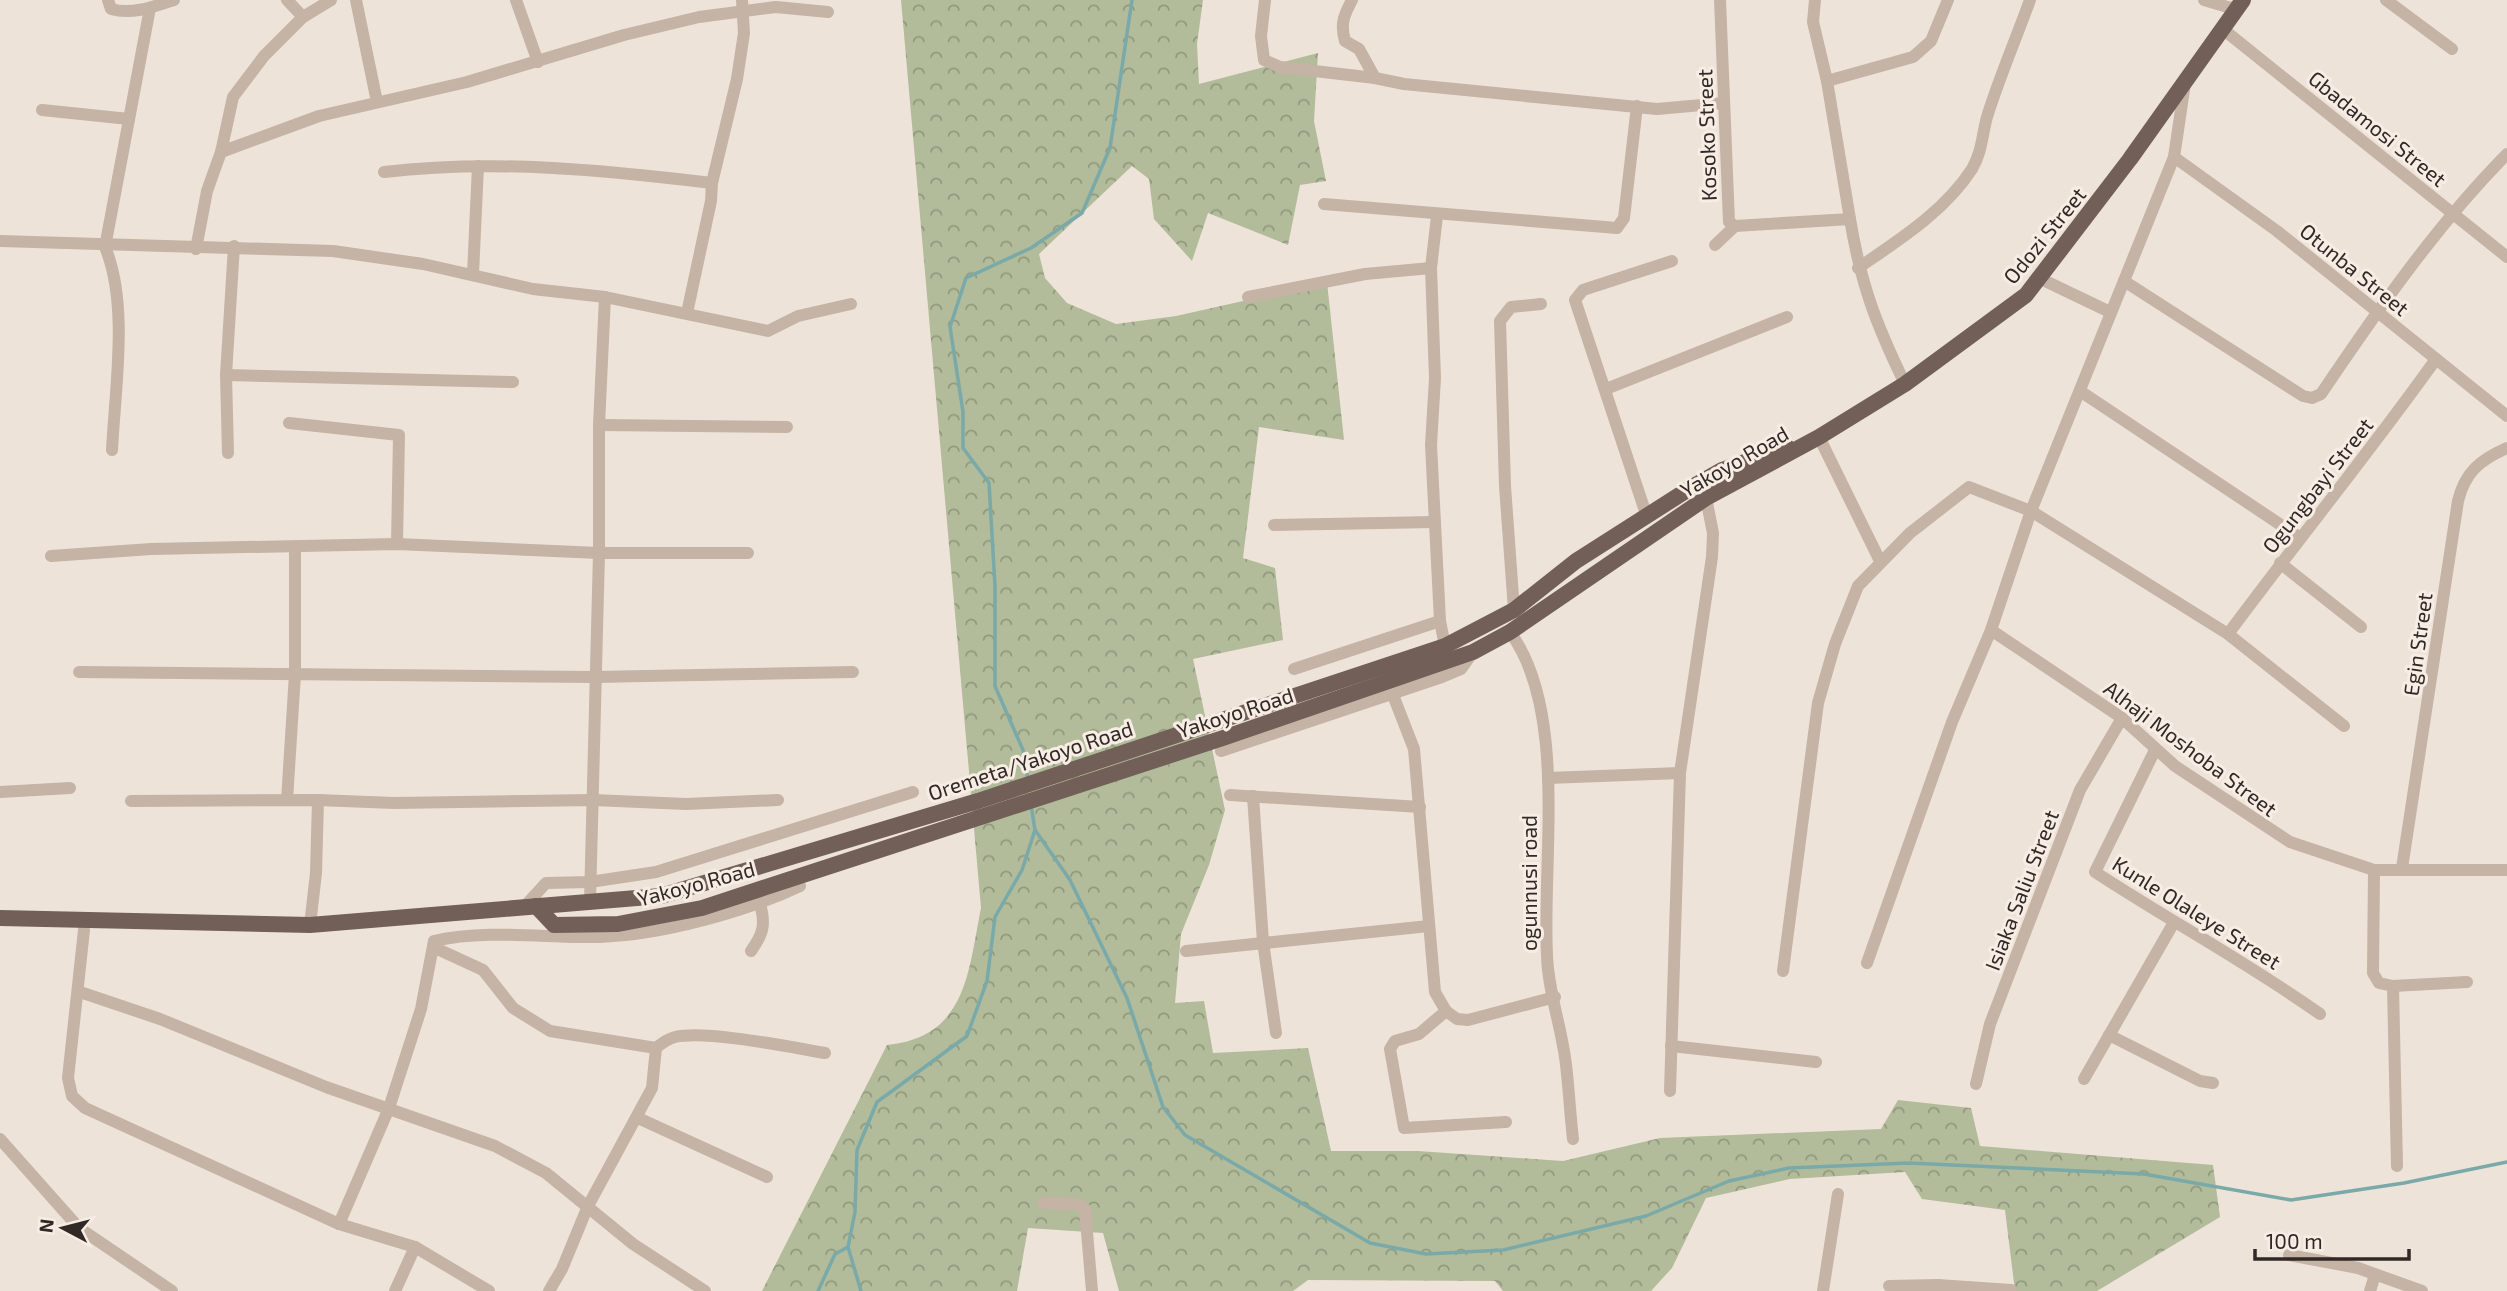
<svg xmlns="http://www.w3.org/2000/svg" width="2507" height="1291" font-family="'Exo 2',sans-serif">
<style>
.forest{fill:url(#forest-crowns)}
.lines{fill:none;stroke-linecap:round;stroke-linejoin:round}
.stream{stroke:#7aa9a9;stroke-width:3.5}
.minor{stroke:#c5b3a5;stroke-width:12}
.major{stroke:#726058;stroke-width:16}
.labels{text-anchor:middle;dominant-baseline:central;stroke-width:6;stroke-linejoin:round;paint-order:stroke}
.street-label{font-size:21px;fill:#322926;stroke:#f7ede4}
</style>
<defs>
<pattern id="forest-crowns" width="20" height="18" patternUnits="userSpaceOnUse" patternTransform="scale(1.75)"><rect width="20" height="18" fill="#b2bc9a"/><path d="M2 6a3 3 0 1 1 6 0M12 15a3 3 0 1 1 6 0" fill="none" stroke="#91997d"/></pattern>
</defs>
<rect width="100%" height="100%" fill="#eee3d8"/>
<path class="forest" d="M 901,0 L 1203,0 L 1197,44 L 1199,84 L 1318,53 L 1314,121 L 1326,181 L 1300,185 L 1288,245 L 1208,213 L 1192,261 L 1154,219 L 1149,179 L 1132,166 L 1039,254 L 1045,278 L 1067,303 L 1116,324 L 1176,316 L 1327,282 L 1344,440 L 1259,427 L 1243,558 L 1275,568 L 1283,640 L 1193,659 L 1225,810 L 1209,865 L 1181,934 L 1175,1003 L 1204,1001 L 1213,1053 L 1308,1048 L 1331,1151 L 1418,1151 L 1563,1161 L 1660,1138 L 1881,1129 L 1898,1100 L 1971,1108 L 1980,1146 L 2213,1165 L 2220,1217 L 2097,1291 L 2015,1291 L 2005,1210 L 1922,1199 L 1905,1172 L 1790,1179 L 1706,1198 L 1672,1268 L 1651,1291 L 1503,1291 L 1495,1281 L 1308,1280 L 1293,1291 L 1119,1291 L 1103,1233 L 1028,1228 L 1017,1291 L 762,1291 L 887,1045 C 967,1037 968,972 981,908 Z"/>
<g class="lines">
<g class="stream">
<polyline points="1028,780 1023,750 995,686 995,586 989,483 963,448 963,412 950,327 966,278 1031,248 1082,213 1110,148 1132,0"/>
<polyline points="1035,830 1070,880 1127,998 1163,1107 1185,1135 1370,1243 1426,1254 1503,1250 1646,1216 1729,1181 1789,1168 1909,1163 2144,1174 2291,1200 2404,1183 2507,1162"/>
<polyline points="848,1247 861,1291"/>
<polyline points="818,1291 835,1254 848,1247 855,1212 857,1150 877,1102 967,1036 987,981 995,917 1022,870 1035,830 1031,805"/>
</g>
<g class="minor">
<path d="M 108,0 L 111,9 C 132,15 153,7 174,0"/>
<polyline points="287,0 303,17"/>
<polyline points="356,0 377,102"/>
<polyline points="516,0 538,62"/>
<polyline points="1265,0 1261,36 1264,60 1280,67 1375,78"/>
<path d="M 1352,0 C 1344,15 1340,24 1345,41 L 1359,49 L 1375,78 L 1404,84 L 1657,109 L 1724,103"/>
<path d="M 1720,0 L 1729,222 L 1735,226 L 1850,219 C 1861,285 1876,324 1905,384"/>
<polyline points="1815,0 1813,22 1827,81 1850,219"/>
<polyline points="2204,0 2231,8 2241,4"/>
<polyline points="2386,0 2452,49"/>
<polyline points="2224,30 2507,257"/>
<polyline points="1827,81 1913,57 1931,41 1948,0"/>
<polyline points="42,110 129,119"/>
<polyline points="221,152 319,116 467,82 624,35 699,17 776,7 828,12"/>
<polyline points="2174,157 2277,231 2507,416"/>
<path d="M 384,172 C 494,159 603,170 712,183"/>
<polyline points="1324,204 1617,228 1624,218 1637,106"/>
<polyline points="1437,216 1431,268 1435,378 1431,445 1440,621 1445,646"/>
<polyline points="0,241 333,251 423,264 533,289 605,297 768,331 798,316 851,304"/>
<polyline points="1715,245 1735,226"/>
<polyline points="196,249 207,191 221,152 233,97 264,56 303,17 331,0"/>
<path d="M 1858,268 C 1899,240 1945,211 1972,169 C 1982,152 1982,135 1987,117 C 1999,78 2016,39 2030,0"/>
<polyline points="473,274 478,166"/>
<polyline points="2039,278 2110,312"/>
<path d="M 2124,281 L 2303,396 L 2312,398 L 2321,394 C 2377,311 2436,226 2507,154"/>
<polyline points="1248,297 1365,274 1431,268"/>
<polyline points="687,313 711,201 712,183 737,79 744,33 742,0"/>
<polyline points="226,375 513,382"/>
<polyline points="1606,389 1787,317"/>
<polyline points="2080,391 2299,537"/>
<polyline points="289,423 399,435 397,544"/>
<polyline points="599,425 787,427"/>
<polyline points="1819,437 1880,561"/>
<path d="M 112,450 C 115,388 129,304 105,247 L 150,8"/>
<polyline points="228,453 226,375 234,246"/>
<polyline points="1647,517 1575,300 1583,290 1672,261"/>
<polyline points="1274,525 1434,522"/>
<polyline points="51,556 151,549 397,544 599,553 748,553"/>
<polyline points="2280,563 2361,627"/>
<polyline points="1514,610 1505,486 1500,321 1511,307 1541,304"/>
<polyline points="1991,630 2122,718 2175,766 2290,842 2374,870 2507,870"/>
<path d="M 1510,632 C 1568,711 1542,861 1547,955 C 1548,992 1562,1028 1566,1065 C 1569,1089 1570,1114 1573,1139"/>
<path d="M 2228,634 C 2296,542 2369,453 2436,359"/>
<polyline points="1294,669 1440,621"/>
<polyline points="79,672 595,677 853,672"/>
<polyline points="1393,695 1414,749 1435,992 1446,1011 1457,1019 1468,1020 1555,997"/>
<path d="M 2155,750 L 2095,872 C 2170,921 2248,963 2320,1014"/>
<polyline points="1221,751 1442,677 1461,669 1473,652"/>
<polyline points="1548,778 1680,773"/>
<polyline points="0,792 70,788"/>
<polyline points="1230,795 1420,807"/>
<polyline points="1253,796 1263,942 1276,1033"/>
<polyline points="287,800 295,674 295,547"/>
<polyline points="131,801 318,800 394,803 593,800 686,804 778,800"/>
<path d="M 2402,868 L 2458,501 C 2465,472 2480,460 2507,448"/>
<polyline points="2374,870 2373,973 2379,983 2393,986 2397,1166"/>
<polyline points="590,901 599,553 599,425 605,297"/>
<polyline points="524,907 546,883 590,882 656,872 913,792"/>
<polyline points="310,925 316,873 318,800"/>
<polyline points="84,930 68,1078 72,1096 85,1108 339,1224 415,1247 489,1291"/>
<path d="M 433,947 L 483,970 L 513,1008 L 550,1031 L 656,1048 C 662,1043 667,1039 675,1037 C 707,1030 789,1047 825,1053"/>
<path d="M 751,951 C 763,934 766,925 760,904"/>
<polyline points="1186,951 1429,926"/>
<polyline points="1867,963 1952,722 1991,630 2031,511 2174,157 2185,83"/>
<polyline points="1783,971 1818,703 1835,644 1858,586 1910,533 1969,487 2031,511 2228,634 2344,726"/>
<polyline points="2393,986 2467,982"/>
<polyline points="80,992 160,1019 326,1087 495,1146 546,1173 633,1244 705,1291"/>
<polyline points="1446,1011 1419,1034 1395,1041 1390,1049 1404,1128 1506,1122"/>
<polyline points="2109,1035 2200,1081 2213,1083"/>
<polyline points="1671,1046 1816,1062"/>
<polyline points="2084,1079 2173,924"/>
<polyline points="1976,1084 1990,1024 2080,790 2122,718"/>
<polyline points="1670,1091 1680,773 1712,557 1713,533 1706,498"/>
<polyline points="638,1118 767,1177"/>
<polyline points="0,1139 79,1228 172,1291"/>
<polyline points="1043,1203 1078,1204 1085,1209 1092,1291"/>
<path d="M 339,1224 L 389,1108 L 421,1009 L 434,941 C 487,929 545,938 599,937 C 661,935 745,912 800,886"/>
<polyline points="2289,1255 2358,1268 2422,1291"/>
<polyline points="1938,1285 2011,1290"/>
<polyline points="1889,1286 1938,1285 1937,1291"/>
<polyline points="395,1291 415,1247"/>
<polyline points="549,1291 562,1269 588,1206 652,1088 656,1048"/>
<polyline points="1823,1291 1838,1194"/>
<polyline points="2370,1291 2375,1275"/>
</g>
<g class="major">
<polyline points="536,906 554,925 618,924 702,908 1223,738 1473,652 1510,632 1706,498 1819,437 1905,384 2026,295 2130,159 2243,0"/>
<polyline points="0,918 310,925 661,896 978,801 1445,646 1514,610 1576,561 1692,487 1722,470 1787,447"/>
</g>
</g>
<g class="labels">
<g class="street-label">
<text transform="translate(2378 128) rotate(39)">Gbadamosi Street</text>
<text transform="translate(1706 135) rotate(-92)">Kosoko Street</text>
<text transform="translate(2044 235) rotate(-51)">Odozi Street</text>
<text transform="translate(2355 269) rotate(39)">Otunba Street</text>
<text transform="translate(1734 461) rotate(-30)">Yakoyo Road</text>
<text transform="translate(2317 485) rotate(-52)">Ogungbayi Street</text>
<text transform="translate(2417 644) rotate(-82)">Egin Street</text>
<text transform="translate(1235 712) rotate(-18)">Yakoyo Road</text>
<text transform="translate(2191 748) rotate(37)">Alhaji Moshoba Street</text>
<text transform="translate(1030 760) rotate(-18)">Oremeta/Yakoyo Road</text>
<text transform="translate(696 883) rotate(-15)">Yakoyo Road</text>
<text transform="translate(1528 883) rotate(-90)">ogunnusi road</text>
<text transform="translate(2021 890) rotate(-69)">Isiaka Saliu Street</text>
<text transform="translate(2197 912) rotate(32)">Kunle Olaleye Street</text>
</g>
</g>
<g transform="translate(63 1228) rotate(277)" stroke="#f7ede4" stroke-width="5" paint-order="stroke">
<path d="M0-5L12 26L0 18L-12 26Z" fill="#322926"/>
<text y="-10" font-size="19" font-weight="bold" text-anchor="middle" fill="#322926">N</text>
</g>
<path d="M2255 1249v10h154v-10" fill="none" stroke="#322926" stroke-width="3.5"/>
<text x="2266" y="1249" font-size="21" fill="#322926" stroke="#f7ede4" stroke-width="5" paint-order="stroke">100 m</text>
</svg>
